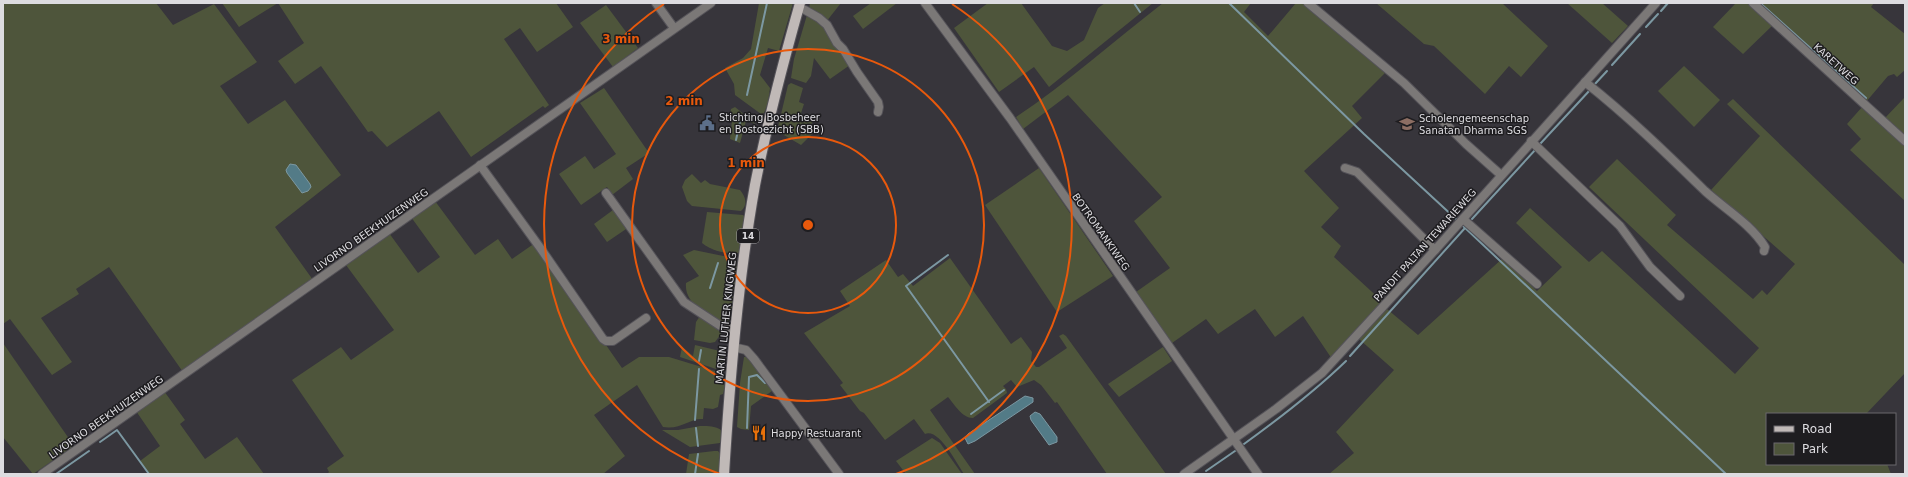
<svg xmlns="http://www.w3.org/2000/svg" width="1908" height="477" font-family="'DejaVu Sans',sans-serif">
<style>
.green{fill:#4e553b}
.water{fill:#537b87;stroke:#7c98a2}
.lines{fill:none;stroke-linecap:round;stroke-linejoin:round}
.stream{stroke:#7c98a2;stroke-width:2}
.minor-casing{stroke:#555359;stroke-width:10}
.primary-casing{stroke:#555359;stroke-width:12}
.minor{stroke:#7b7877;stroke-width:8}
.primary{stroke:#c0b9b7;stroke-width:10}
.ring{fill:none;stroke:#e8590c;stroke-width:2}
.labels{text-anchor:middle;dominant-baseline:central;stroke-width:3;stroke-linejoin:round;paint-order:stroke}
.shield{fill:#1e1d20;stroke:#a4a3a6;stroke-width:1}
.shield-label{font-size:9px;font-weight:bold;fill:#dddce0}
.street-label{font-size:10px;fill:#dddce0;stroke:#1e1d20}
.poi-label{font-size:10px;fill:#dddce0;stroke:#1e1d20;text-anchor:start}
.centre{fill:#e8590c;stroke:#1e1d20;stroke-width:2}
.ring-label{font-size:12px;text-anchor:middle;font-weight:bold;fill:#e8590c;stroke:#1e1d20;stroke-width:3;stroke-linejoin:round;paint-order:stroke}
</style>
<rect width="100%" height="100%" fill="#37353b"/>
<g class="green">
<polygon points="3,3 156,3 173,25 214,4 257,62 220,86 248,124 285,100 341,175 275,227 313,280 183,372 109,267 76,289 79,294 41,318 72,362 52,375 10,319 3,324"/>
<polygon points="222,3 556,3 573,27 537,52 520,28 504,39 549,105 545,108 543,106 471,157 439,111 387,147 372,131 368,132 321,66 295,84 278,61 304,43 278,3 239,27"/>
<polygon points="759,3 793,3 779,51 768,48 760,75 770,88 768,103 764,113 761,114 735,95 734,84 725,68 743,58 751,49"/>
<polygon points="810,3 841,3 826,22 809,9"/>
<polygon points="871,3 897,3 863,29 853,16"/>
<polygon points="988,3 1021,3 1052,46 1067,51 1084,40 1098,8 1105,3 1153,3 1049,87 1034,67 999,92 954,28"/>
<path d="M 1163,3 L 1251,3 L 1244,12 L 1268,36 L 1296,3 L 1304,3 L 1387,71 L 1352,106 L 1362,118 L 1304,171 L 1339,208 L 1321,227 L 1341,246 L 1334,257 L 1383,302 L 1332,359 L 1303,316 L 1275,337 L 1255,309 L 1218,334 L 1206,319 L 1172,343 L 1136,292 L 1170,268 L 1134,221 L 1162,197 L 1068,95 L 1023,129 L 1016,117 C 1067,83 1114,41 1163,3 Z"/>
<polygon points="1376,3 1502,3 1548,46 1521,77 1509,66 1485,94 1434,46 1424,44"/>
<polygon points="1567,3 1602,3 1628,26 1612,43"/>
<polygon points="1736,3 1751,3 1774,24 1743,54 1713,27"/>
<polygon points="1755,3 1874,3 1871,7 1905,34 1905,70 1897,77 1894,74 1888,76 1866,102"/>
<polygon points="606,5 638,48 613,67 580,23"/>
<polygon points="807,15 821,22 850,65 830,79 814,58 811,76 806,83 791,78 794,59"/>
<polygon points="1684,66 1720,100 1694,127 1658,91"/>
<polygon points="791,83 803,88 799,102 804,104 801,113 813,122 810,126 815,131 801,145 777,131 788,85"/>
<polygon points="604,88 649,153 626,168 633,179 612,195 607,187 581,205 559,174 585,156 594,169 616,154 580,103"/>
<polygon points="1905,97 1905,137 1884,119"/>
<polygon points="1733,99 1905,265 1905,373 1866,414 1767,414 1767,464 1887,464 1891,474 1329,474 1354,453 1336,432 1394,370 1359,339 1387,309 1418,335 1503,258 1537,291 1562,267 1516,223 1530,208 1589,262 1602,251 1735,374 1759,348 1589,187 1617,159 1676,215 1667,225 1753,299 1762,290 1767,295 1795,264 1711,190 1760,136 1727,104"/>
<polygon points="1863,106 1905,143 1905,201 1850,150 1861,139 1847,124"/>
<polygon points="735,107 756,124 746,121 740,143 730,139 732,120 730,116 731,109"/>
<polygon points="1039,168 1113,276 1057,312 985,205"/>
<path d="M 692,174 L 701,183 L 705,180 L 710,184 L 740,190 C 746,197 748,205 741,211 L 692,206 L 687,201 L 682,187 L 685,180 Z"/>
<path d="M 435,201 L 475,255 L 498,239 L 512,259 L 535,243 L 622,368 L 639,357 L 669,357 L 715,371 L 715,377 L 725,386 L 723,394 L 720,395 L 718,407 L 713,409 L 704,408 L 703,419 C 690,418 681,430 663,427 L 637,385 L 594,415 L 625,456 L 603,474 L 327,474 L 329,472 L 327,468 L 344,456 L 292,380 L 341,347 L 351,360 L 394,330 L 346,265 L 389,233 L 418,273 L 440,257 L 411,217 Z"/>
<polygon points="613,210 629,227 607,242 594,224"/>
<path d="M 707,212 L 743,215 L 745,217 L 740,252 L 738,253 C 725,254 712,251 702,243 Z"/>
<path d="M 694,250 L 733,258 L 738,261 L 739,265 L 731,319 L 725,324 C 709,315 684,305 686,283 L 699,276 L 683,255 Z"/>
<path d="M 950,258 L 1011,344 L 1021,337 L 1032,352 L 1031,361 L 1036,367 L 1039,367 L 1067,348 L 1059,336 L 1063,334 L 1066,336 L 1166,474 L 1107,474 L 1057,402 L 1055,403 L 1041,385 L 1034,380 L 1017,387 L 1011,380 L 1003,386 L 1006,389 L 1007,393 L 973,418 C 962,418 955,405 948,397 L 930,410 L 975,474 L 964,474 C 957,464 939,428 925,434 L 914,419 L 885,440 L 864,413 L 860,411 L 840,385 L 843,383 L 804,333 L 850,306 L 840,291 L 886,260 L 898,277 L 903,274 L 913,286 Z"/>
<polygon points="700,316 719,329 721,334 715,342 710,343 694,340 696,322"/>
<polygon points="3,343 74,446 33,474 3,437"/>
<polygon points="695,345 720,351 724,358 724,364 716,369 680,357 682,347 693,356"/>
<polygon points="1163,347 1172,361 1119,397 1108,384"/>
<polygon points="744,357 749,357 757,366 772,391 751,406 749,430 741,429 737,427 740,383"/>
<polygon points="164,391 185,420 180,424 205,459 237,437 264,474 149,474 140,461 160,446 136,411"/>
<path d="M 700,426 C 711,426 730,426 720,443 L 690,447 L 662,430 L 678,430 Z"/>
<polygon points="932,438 940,443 962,474 906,474 896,461"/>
<polygon points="714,451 718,451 721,455 719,474 686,474 689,454"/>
</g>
<g class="water">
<polygon points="290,164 296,165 310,184 311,187 308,191 302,193 287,173 286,170"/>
<polygon points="1025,396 1033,398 1033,402 975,441 968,444 965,438 968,434"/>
<polygon points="1035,412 1040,414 1057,437 1057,442 1049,445 1031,420 1030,416"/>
</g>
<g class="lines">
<g class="stream">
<polyline points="1134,3 1140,12"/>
<polyline points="1229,3 1364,134 1456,219"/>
<polyline points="1760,3 1866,98"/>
<polyline points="1661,11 1668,3"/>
<polyline points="1646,27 1658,14"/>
<polyline points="1612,65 1640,34"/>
<polyline points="1594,85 1607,71"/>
<polyline points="747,95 767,3"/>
<polyline points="736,140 741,117"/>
<polyline points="1540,144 1590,90"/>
<polyline points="1472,219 1536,149"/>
<polyline points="1462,225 1726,474"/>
<polyline points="948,255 906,286 989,402"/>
<polyline points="710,288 718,263"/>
<polyline points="1350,356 1465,228"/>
<polyline points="699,361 701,350"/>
<polyline points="971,414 1004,390"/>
<polyline points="695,420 699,369"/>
<polyline points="696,428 698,446"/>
<polyline points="747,428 749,377 757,375 765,383"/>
<polyline points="100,442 117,430 149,474"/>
<path d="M 1244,444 C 1280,418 1314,392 1346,361"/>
<polyline points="1206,471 1235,451"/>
<polyline points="56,474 89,451"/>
<polyline points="695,474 698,454"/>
</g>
<g class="minor-casing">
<g id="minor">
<polyline points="656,3 674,28"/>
<polyline points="925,3 1010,118 1258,474"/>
<polyline points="1308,3 1404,83 1466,144 1501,175"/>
<polyline points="1753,3 1905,141"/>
<polyline points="805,10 819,18 827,25 837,43 843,49 857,72 878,102 879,107 878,112"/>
<path d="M 1585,82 C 1628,116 1666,153 1705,191 C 1725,209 1751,224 1765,247 L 1764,251"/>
<polyline points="1531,141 1620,226 1650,267 1680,296"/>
<polyline points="480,165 541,249 603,339 606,341 613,341 646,318"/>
<polyline points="1345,168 1357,172 1435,250"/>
<polyline points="606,193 684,302 722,327 736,329"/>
<polyline points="1463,219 1537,284"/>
<polyline points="733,347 746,350 754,359 839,474"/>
<polyline points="42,474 711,3"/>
<polyline points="1184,474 1276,409 1322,373 1435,250 1656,3"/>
</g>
</g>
<g class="primary-casing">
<path id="primary" d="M 724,474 C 730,378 738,280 755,185 C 767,124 783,63 800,3"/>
</g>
<use href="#minor" class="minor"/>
<use href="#primary" class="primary"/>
</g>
<g class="ring">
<circle cx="808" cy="225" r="88"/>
<circle cx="808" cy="225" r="176"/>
<path d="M720 474A264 264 0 0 1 664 4M952 4A264 264 0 0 1 896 474"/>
</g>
<defs>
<g id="civic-bare" transform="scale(1.2)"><path d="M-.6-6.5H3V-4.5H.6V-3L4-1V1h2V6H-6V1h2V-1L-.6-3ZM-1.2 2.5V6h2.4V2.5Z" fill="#5c6f8a" stroke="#1e1d20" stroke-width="2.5" paint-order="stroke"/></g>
<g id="school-bare" transform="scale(1.2)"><path d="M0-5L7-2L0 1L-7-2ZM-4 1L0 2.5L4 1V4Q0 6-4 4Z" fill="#8d6e63" stroke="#1e1d20" stroke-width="2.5" paint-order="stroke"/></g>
<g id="restaurant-bare" transform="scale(1.2)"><path d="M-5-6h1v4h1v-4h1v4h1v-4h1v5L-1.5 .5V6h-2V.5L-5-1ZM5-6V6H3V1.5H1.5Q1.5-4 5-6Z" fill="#e8710a" stroke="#1e1d20" stroke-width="2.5" paint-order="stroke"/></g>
</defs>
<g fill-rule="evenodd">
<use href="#civic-bare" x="707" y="123"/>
<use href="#school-bare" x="1407" y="124"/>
<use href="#restaurant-bare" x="759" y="433"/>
</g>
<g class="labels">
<rect class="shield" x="737" y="229" width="22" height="14" rx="3"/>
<g class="shield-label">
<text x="748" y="236">14</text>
</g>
<g class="street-label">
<text transform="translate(1836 64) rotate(42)">KARETWEG</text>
<text transform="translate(371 230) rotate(-35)">LIVORNO BEEKHUIZENWEG</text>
<text transform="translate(1101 232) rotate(55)">BOTROMANKIWEG</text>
<text transform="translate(1425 245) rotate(-48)">PANDIT PALTAN TEWARIEWEG</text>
<text transform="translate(726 318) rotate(-84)">MARTIN LUTHER KINGWEG</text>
<text transform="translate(106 417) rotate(-35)">LIVORNO BEEKHUIZENWEG</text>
</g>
<g class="poi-label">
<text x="719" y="117">Stichting Bosbeheer<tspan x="719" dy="12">en Bostoezicht (SBB)</tspan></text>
<text x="1419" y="118">Scholengemeenschap<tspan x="1419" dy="12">Sanatan Dharma SGS</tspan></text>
<text x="771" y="433">Happy Restuarant</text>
</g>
</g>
<circle cx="808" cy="225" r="6" class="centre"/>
<g class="ring-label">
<text x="621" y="43">3 min</text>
<text x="684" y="105">2 min</text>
<text x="746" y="167">1 min</text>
</g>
<rect width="1908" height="477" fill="none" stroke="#dddce0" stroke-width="8"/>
<rect x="1766" y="413" width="130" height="52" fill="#1e1d20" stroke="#6a696d"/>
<rect x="1774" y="426" width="20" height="6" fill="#c0b9b7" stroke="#6a696d"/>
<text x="1802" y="433" font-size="12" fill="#dddce0">Road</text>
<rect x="1774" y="443" width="20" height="12" fill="#4e553b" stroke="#6a696d"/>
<text x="1802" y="453" font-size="12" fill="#dddce0">Park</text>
</svg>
